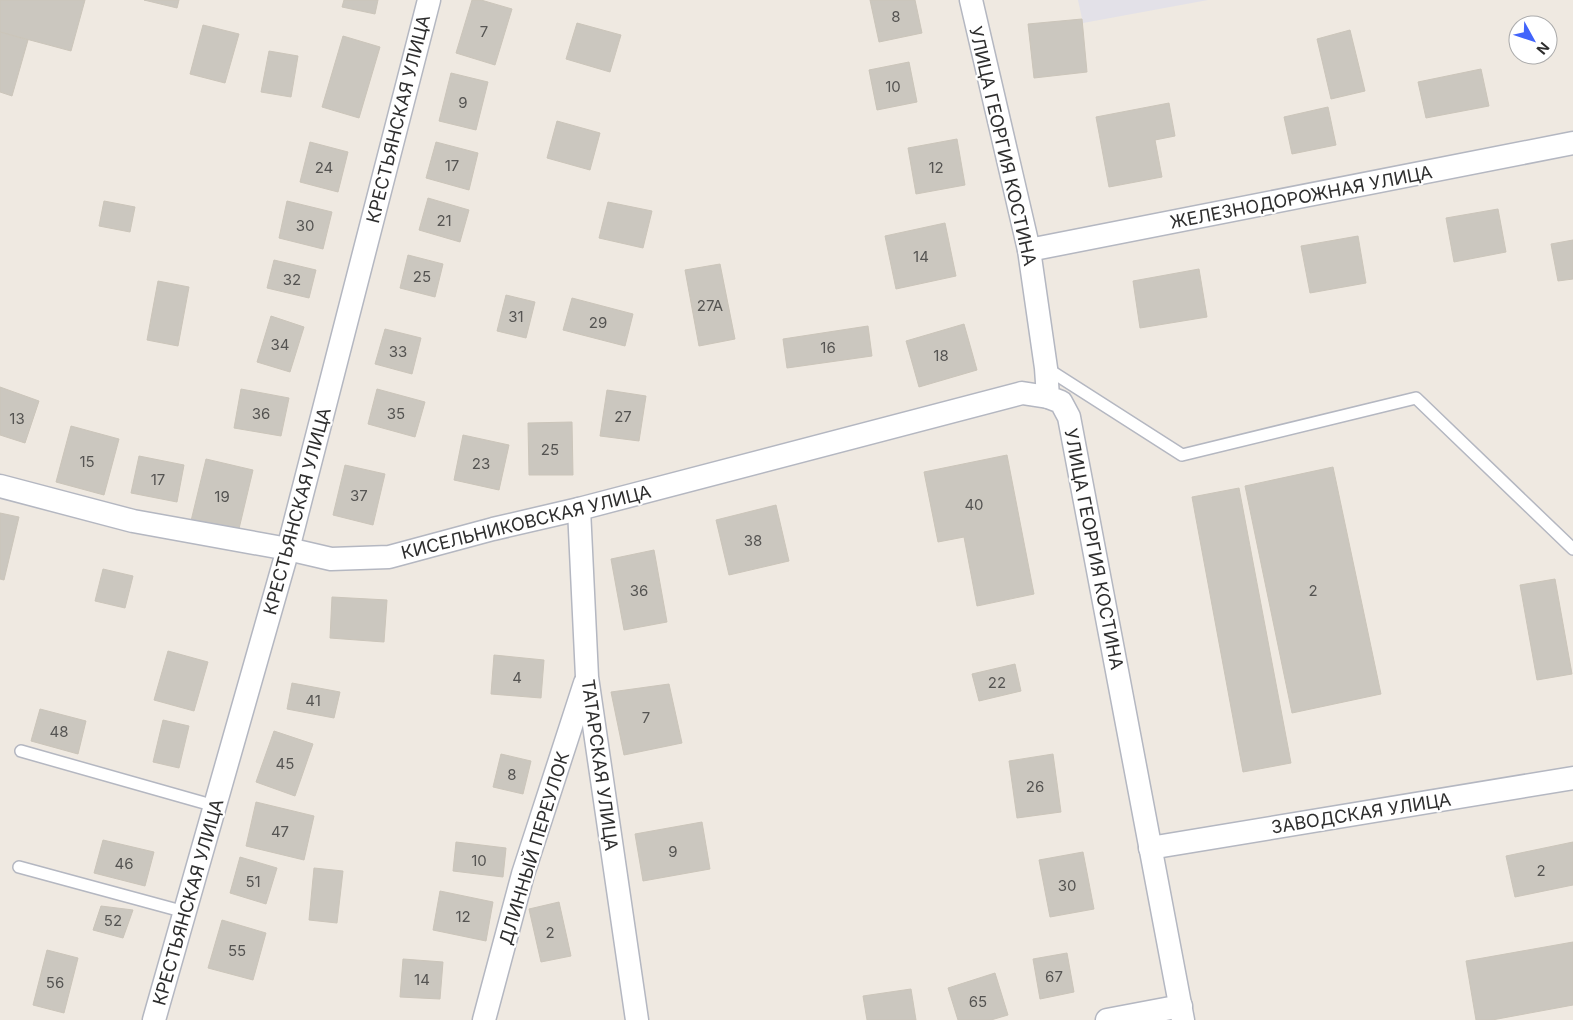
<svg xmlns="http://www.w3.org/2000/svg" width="1573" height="1020" font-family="Inter,sans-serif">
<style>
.industrial{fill:#e3e1e8}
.building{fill:#cbc7bf;stroke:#cbc5ba}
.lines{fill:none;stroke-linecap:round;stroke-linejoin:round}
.lane-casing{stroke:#b4b7c1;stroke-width:14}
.street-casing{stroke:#b4b7c1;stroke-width:25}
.lane{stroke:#fff;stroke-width:11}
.street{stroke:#fff;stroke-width:22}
.labels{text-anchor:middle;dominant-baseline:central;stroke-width:4.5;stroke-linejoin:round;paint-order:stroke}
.number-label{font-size:15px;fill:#555452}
.street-label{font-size:18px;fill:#2e2e2e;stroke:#fff}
</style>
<rect width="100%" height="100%" fill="#efe9e1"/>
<polygon class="industrial" points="1078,0 1208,0 1083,23"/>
<g class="building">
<polygon points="0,0 85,0 71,51 0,32"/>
<polygon points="144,0 179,0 177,8"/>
<polygon points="344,0 378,0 375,14 342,7"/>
<polygon points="472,0 481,0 512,9 495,65 456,53"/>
<polygon points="870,0 915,0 922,33 879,42"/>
<polygon points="1082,19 1087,72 1034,78 1028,24"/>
<polygon points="577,23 621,35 610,72 566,59"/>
<polygon points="203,25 239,34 225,83 190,74"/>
<polygon points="1350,30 1365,91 1331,99 1317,39"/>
<polygon points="0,32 28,40 12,96 0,92"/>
<polygon points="343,36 380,47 359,118 322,107"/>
<polygon points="269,51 298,56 291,97 261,92"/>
<polygon points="909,62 917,102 877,110 869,70"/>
<polygon points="1481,69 1489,106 1426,118 1418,82"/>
<polygon points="451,73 488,82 476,130 439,121"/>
<polygon points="1169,103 1175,136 1155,140 1162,177 1109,187 1096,117"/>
<polygon points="1328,107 1336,145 1292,154 1284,117"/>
<polygon points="557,121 600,133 590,170 547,158"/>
<polygon points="957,139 965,185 916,194 908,148"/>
<polygon points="310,142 348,152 338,192 300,182"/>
<polygon points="436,142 478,153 469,190 426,178"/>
<polygon points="428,198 469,210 460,242 419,230"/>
<polygon points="104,201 135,207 130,232 99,226"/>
<polygon points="287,201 332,212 323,249 279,238"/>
<polygon points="608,202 652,211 643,248 599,238"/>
<polygon points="1498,209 1506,252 1454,262 1446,218"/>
<polygon points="945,223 956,276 896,289 885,236"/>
<polygon points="1358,236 1366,283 1310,293 1301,246"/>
<polygon points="1573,240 1573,279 1558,281 1551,244"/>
<polygon points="408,255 443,264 435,297 400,288"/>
<polygon points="274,260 316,270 309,298 267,288"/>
<polygon points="720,264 735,339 699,346 685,270"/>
<polygon points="1199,269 1207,317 1140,328 1133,281"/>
<polygon points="158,281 189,287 178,346 147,340"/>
<polygon points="506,295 535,302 526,338 497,331"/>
<polygon points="572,298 633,314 625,346 563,330"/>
<polygon points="271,316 304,327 290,372 257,362"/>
<polygon points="964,324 977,370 919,387 906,341"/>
<polygon points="868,326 872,356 787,368 783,339"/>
<polygon points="385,329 421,338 412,374 375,364"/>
<polygon points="0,387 39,401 25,443 0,435"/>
<polygon points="241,389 289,398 281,436 234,428"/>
<polygon points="377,389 425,402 415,437 368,424"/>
<polygon points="607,390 646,396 639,441 600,436"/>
<polygon points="572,422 573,475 529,475 528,423"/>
<polygon points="71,426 119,439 104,495 56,482"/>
<polygon points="463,435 509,445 499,490 454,480"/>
<polygon points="1007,455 1034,594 977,606 964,537 938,542 924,472"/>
<polygon points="139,456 184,465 177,502 131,493"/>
<polygon points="206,459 253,470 238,533 191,521"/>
<polygon points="345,465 385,474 373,525 333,515"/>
<polygon points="1333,467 1381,694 1292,713 1245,486"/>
<polygon points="1239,488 1291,763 1243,772 1192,497"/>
<polygon points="776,505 789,561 729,575 716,520"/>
<polygon points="0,513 19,517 4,580 0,579"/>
<polygon points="654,550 667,622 624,630 611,559"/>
<polygon points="103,569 133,576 125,608 95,601"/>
<polygon points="1555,579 1572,674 1537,680 1520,585"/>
<polygon points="332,597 387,600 384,642 330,638"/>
<polygon points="168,651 208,662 194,711 154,700"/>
<polygon points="494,655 544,660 541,698 491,694"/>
<polygon points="1015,664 1021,691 979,701 972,674"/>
<polygon points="292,683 340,692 334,718 287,709"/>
<polygon points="669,684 682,743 624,755 611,692"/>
<polygon points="40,709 86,721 78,754 31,741"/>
<polygon points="163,720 189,726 179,768 153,762"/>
<polygon points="274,731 313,744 295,796 256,782"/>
<polygon points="501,754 531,761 523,794 493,787"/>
<polygon points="1053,754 1061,812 1017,818 1009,761"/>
<polygon points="256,802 314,816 304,860 246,846"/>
<polygon points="702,822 710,869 643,881 635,834"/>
<polygon points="103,840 154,852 145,886 94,873"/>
<polygon points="456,842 506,848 503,877 453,871"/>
<polygon points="1573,842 1573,885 1515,897 1506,856"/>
<polygon points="1083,852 1094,909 1050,917 1039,860"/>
<polygon points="240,857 277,868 266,904 230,893"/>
<polygon points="314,868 343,871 337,923 309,920"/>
<polygon points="440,891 493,902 486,941 433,930"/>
<polygon points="559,902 571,956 541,962 529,909"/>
<polygon points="101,906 133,910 123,938 93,930"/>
<polygon points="222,920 266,933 253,980 208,968"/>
<polygon points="1573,942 1573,1005 1492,1020 1476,1020 1466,961"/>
<polygon points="47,950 78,958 64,1013 33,1005"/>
<polygon points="1067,953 1074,992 1040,999 1033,959"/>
<polygon points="403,959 443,962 440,999 400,997"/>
<polygon points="995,973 1008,1015 991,1020 958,1020 948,988"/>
<polygon points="911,989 916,1020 867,1020 863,996"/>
</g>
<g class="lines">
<g class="lane-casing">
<g id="lane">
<polyline points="1046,368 1182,455 1416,398 1573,549"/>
<polyline points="21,751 215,806"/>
<polyline points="19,867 185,912"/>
</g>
</g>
<g class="street-casing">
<g id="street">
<polyline points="971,0 1029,250 1046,368 1048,397 1061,402 1069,417 1183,1020"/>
<polyline points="1029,250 1573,143"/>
<polyline points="0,486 133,521 288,549 331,559 389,557 493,529 579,509 1022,393 1048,397"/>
<polyline points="579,509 587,677 637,1020"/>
<polyline points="1150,848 1573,778"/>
<polyline points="154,1020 288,549 429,0"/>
<polyline points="484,1020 523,874 585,683"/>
<polyline points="1107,1020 1181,1006"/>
</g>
</g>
<use href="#lane" class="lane"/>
<use href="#street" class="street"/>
</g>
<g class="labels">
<g class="number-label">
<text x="896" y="16">8</text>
<text x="484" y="31">7</text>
<text x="893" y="86">10</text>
<text x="463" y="102">9</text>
<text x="452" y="165">17</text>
<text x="324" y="167">24</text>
<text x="936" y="167">12</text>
<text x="444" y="220">21</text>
<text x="305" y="225">30</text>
<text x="921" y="256">14</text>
<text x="422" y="276">25</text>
<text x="292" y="279">32</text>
<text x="710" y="305">27А</text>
<text x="516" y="316">31</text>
<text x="598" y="322">29</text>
<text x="280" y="344">34</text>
<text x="828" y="347">16</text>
<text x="398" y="351">33</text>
<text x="941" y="355">18</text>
<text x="261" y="413">36</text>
<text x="396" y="413">35</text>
<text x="623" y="416">27</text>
<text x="17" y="418">13</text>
<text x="550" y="449">25</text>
<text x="87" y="461">15</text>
<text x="481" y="463">23</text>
<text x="158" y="479">17</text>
<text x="359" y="495">37</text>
<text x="222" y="496">19</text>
<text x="974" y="504">40</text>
<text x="753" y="540">38</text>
<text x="639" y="590">36</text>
<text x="1313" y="590">2</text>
<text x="517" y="677">4</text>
<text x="997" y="682">22</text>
<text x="313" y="700">41</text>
<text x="646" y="717">7</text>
<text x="59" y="731">48</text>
<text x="285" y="763">45</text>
<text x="512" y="774">8</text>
<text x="1035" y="786">26</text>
<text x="280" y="831">47</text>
<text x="673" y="851">9</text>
<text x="479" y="860">10</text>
<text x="124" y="863">46</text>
<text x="1541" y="870">2</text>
<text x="253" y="881">51</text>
<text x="1067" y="885">30</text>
<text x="463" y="916">12</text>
<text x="113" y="920">52</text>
<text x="550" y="932">2</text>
<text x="237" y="950">55</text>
<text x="1054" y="976">67</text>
<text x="422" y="979">14</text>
<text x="55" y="982">56</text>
<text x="978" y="1001">65</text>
</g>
<g class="street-label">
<text transform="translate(398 119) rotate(-76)">КРЕСТЬЯНСКАЯ УЛИЦА</text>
<text transform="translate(1003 146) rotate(77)">УЛИЦА ГЕОРГИЯ КОСТИНА</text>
<text transform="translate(1301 197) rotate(-11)">ЖЕЛЕЗНОДОРОЖНАЯ УЛИЦА</text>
<text transform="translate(297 511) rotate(-75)">КРЕСТЬЯНСКАЯ УЛИЦА</text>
<text transform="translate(526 522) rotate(-14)">КИСЕЛЬНИКОВСКАЯ УЛИЦА</text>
<text transform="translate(1094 549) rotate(79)">УЛИЦА ГЕОРГИЯ КОСТИНА</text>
<text transform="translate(600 765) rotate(82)">ТАТАРСКАЯ УЛИЦА</text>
<text transform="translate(1361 813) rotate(-9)">ЗАВОДСКАЯ УЛИЦА</text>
<text transform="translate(534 848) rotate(-73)">ДЛИННЫЙ ПЕРЕУЛОК</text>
<text transform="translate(188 902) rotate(-74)">КРЕСТЬЯНСКАЯ УЛИЦА</text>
</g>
</g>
<g transform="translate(1533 40) rotate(130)"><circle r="24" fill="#ffffff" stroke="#ababab"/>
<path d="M0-4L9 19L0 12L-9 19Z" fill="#4264fb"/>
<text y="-8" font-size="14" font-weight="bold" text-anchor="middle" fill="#2e2e2e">N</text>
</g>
</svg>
